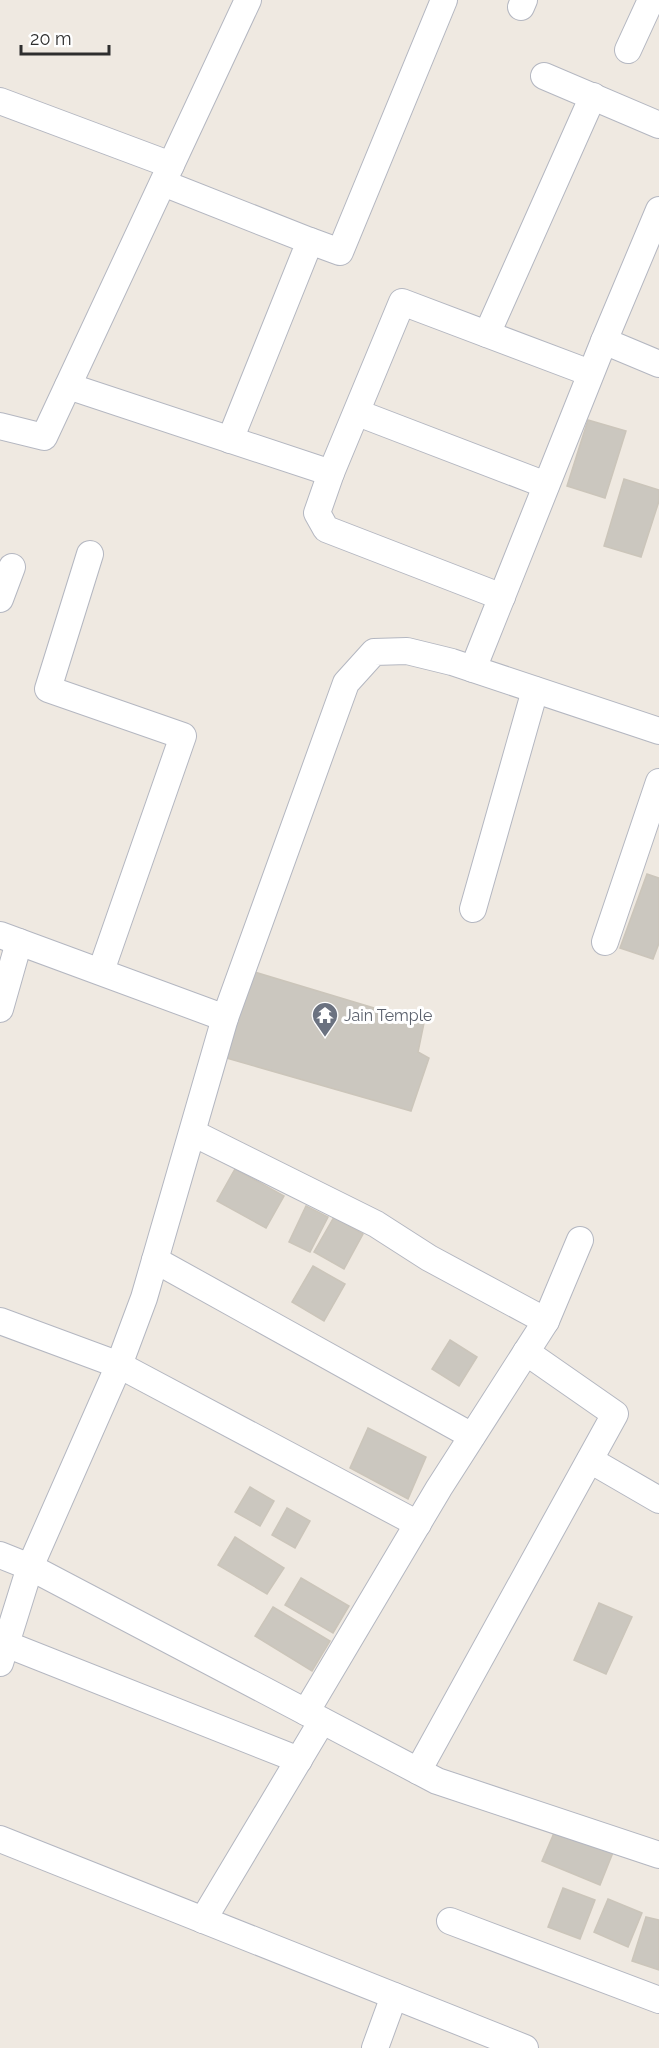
<svg xmlns="http://www.w3.org/2000/svg" width="659" height="2048" font-family="Raleway,sans-serif">
<style>
.building{fill:#cbc7bf;stroke:#cbc5ba;stroke-width:1.5}
.lines{fill:none;stroke-linecap:round;stroke-linejoin:round}
.minor-casing{stroke:#b4b7c1;stroke-width:28}
.minor{stroke:#fff;stroke-width:26}
.labels{text-anchor:middle;dominant-baseline:central;stroke-width:6;stroke-linejoin:round;paint-order:stroke}
.worship-label{font-size:16px;fill:#5b616d;stroke:#fff;text-anchor:start}
</style>
<rect width="100%" height="100%" fill="#efe9e1"/>
<g class="building">
<polygon points="588,420 626,431 605,498 567,486"/>
<polygon points="624,479 659,490 659,501 641,557 604,546"/>
<polygon points="647,874 659,878 659,943 653,959 620,948"/>
<polygon points="251,971 424,1023 418,1052 429,1058 411,1111 223,1057"/>
<polygon points="235,1169 284,1196 266,1228 217,1201"/>
<polygon points="306,1206 328,1217 310,1252 289,1242"/>
<polygon points="334,1217 363,1234 344,1269 314,1252"/>
<polygon points="313,1266 345,1284 324,1321 292,1302"/>
<polygon points="450,1340 477,1357 459,1386 432,1369"/>
<polygon points="368,1428 426,1457 408,1499 350,1468"/>
<polygon points="250,1487 274,1501 260,1526 235,1512"/>
<polygon points="287,1508 310,1521 295,1548 272,1535"/>
<polygon points="235,1537 284,1568 267,1594 218,1565"/>
<polygon points="301,1578 349,1606 333,1633 285,1605"/>
<polygon points="599,1603 632,1617 606,1674 574,1660"/>
<polygon points="273,1607 330,1641 312,1671 255,1636"/>
<polygon points="557,1826 614,1850 600,1885 542,1861"/>
<polygon points="563,1888 595,1900 580,1939 548,1927"/>
<polygon points="608,1899 642,1913 628,1947 594,1932"/>
<polygon points="646,1917 659,1920 659,1970 632,1961"/>
</g>
<g class="lines">
<g class="minor-casing">
<g id="minor">
<polyline points="521,7 524,0"/>
<polyline points="628,50 651,0"/>
<polyline points="544,76 659,125"/>
<polyline points="0,101 171,165"/>
<polyline points="163,183 310,241 230,440"/>
<polyline points="310,241 340,252 444,0"/>
<polyline points="487,334 593,96"/>
<polyline points="604,341 659,210"/>
<polyline points="68,386 331,473 402,302 590,373"/>
<polyline points="358,413 546,485"/>
<polyline points="0,426 44,437 248,0"/>
<polyline points="331,473 317,513 326,529 502,597"/>
<polyline points="90,554 48,689 183,736 101,971"/>
<polyline points="0,599 12,567"/>
<polyline points="473,669 604,341 659,364"/>
<polyline points="473,909 535,690"/>
<polyline points="0,935 225,1018"/>
<polyline points="605,942 659,782"/>
<polyline points="0,1009 19,942"/>
<polyline points="193,1133 376,1224 429,1258 546,1321 439,1488 306,1712"/>
<polyline points="155,1260 472,1436"/>
<polyline points="0,1321 119,1365 418,1524"/>
<polyline points="546,1321 580,1240"/>
<polyline points="590,1460 659,1500"/>
<polyline points="0,1555 30,1567 437,1781 659,1855"/>
<polyline points="6,1644 299,1760"/>
<polyline points="0,1663 30,1567 119,1365 144,1298 225,1018 346,683 374,652 407,651 452,662 659,731"/>
<polyline points="418,1771 615,1414 526,1352"/>
<polyline points="0,1839 525,2048"/>
<polyline points="203,1920 322,1721"/>
<polyline points="450,1921 659,2000"/>
<polyline points="375,2048 394,1996"/>
</g>
</g>
<use href="#minor" class="minor"/>
</g>
<defs>
<g id="temple-pin" transform="scale(1.35)"><path d="M0 17L-7.5 6A9.5 9.5 0 1 1 7.5 6Z" fill="#6b7280" stroke="#fff"/><path d="M0-6L5-2H3V0L6.5 2.5H4V6H1.5V3h-3V6H-4V2.5H-6.5L-3 0V-2H-5Z" fill="#fff"/></g>
</defs>
<g fill-rule="evenodd">
<use href="#temple-pin" x="325" y="1015"/>
</g>
<g class="labels">
<g class="worship-label">
<text x="344" y="1015">Jain Temple</text>
</g>
</g>
<path d="M21 45v9h88v-9" fill="none" stroke="#2e2e2e" stroke-width="3"/>
<text x="30" y="45" font-size="18" fill="#2e2e2e" stroke="#ffffff" stroke-width="4.5" paint-order="stroke">20 m</text>
</svg>
